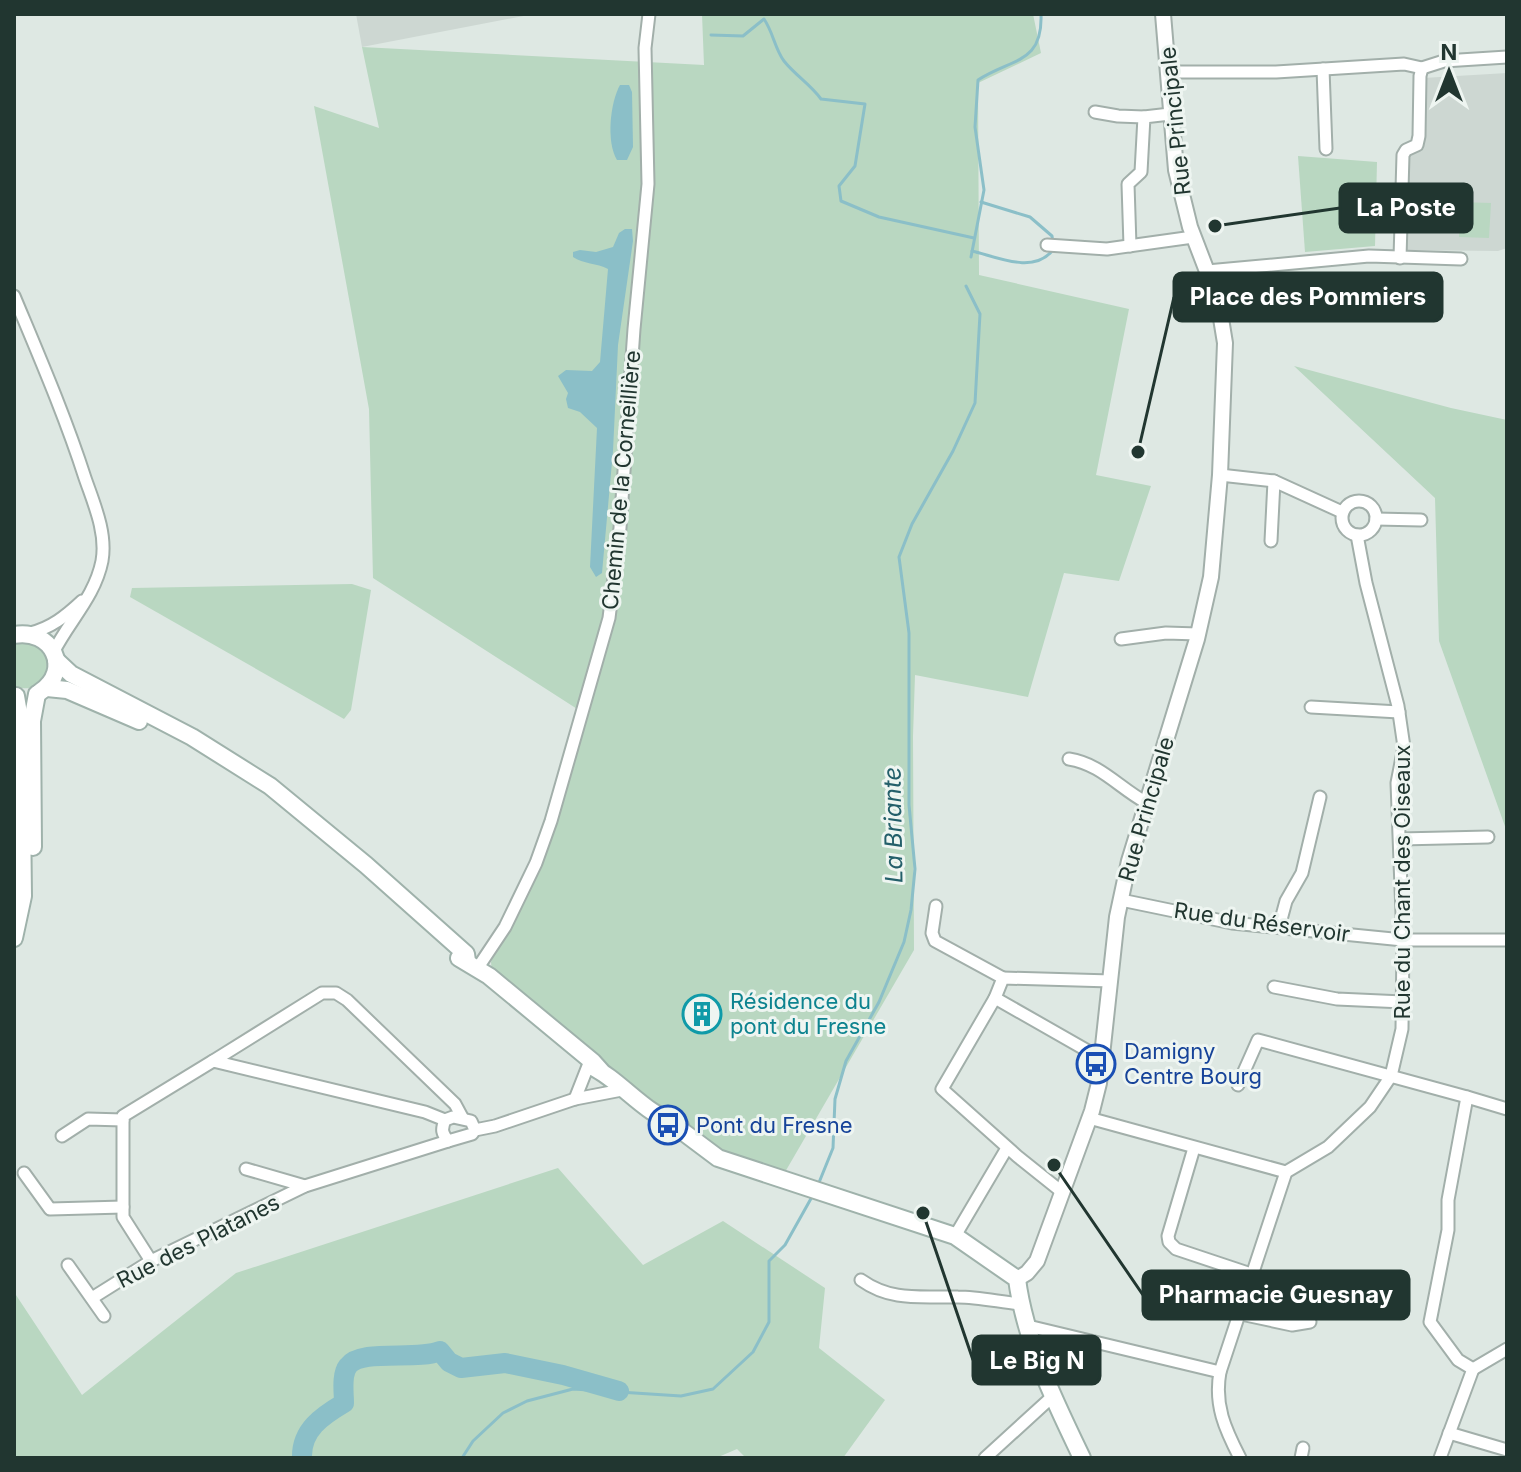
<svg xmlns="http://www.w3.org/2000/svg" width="1521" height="1472" font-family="Inter,sans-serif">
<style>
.built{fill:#cdd7d2}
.green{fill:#b9d7c1}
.water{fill:#8bbfc8}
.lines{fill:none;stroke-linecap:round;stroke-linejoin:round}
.stream{stroke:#8bbfc8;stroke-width:3}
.river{stroke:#8bbfc8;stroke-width:20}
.minor-casing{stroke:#a2afaa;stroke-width:15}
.tertiary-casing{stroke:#a2afaa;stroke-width:18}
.secondary-casing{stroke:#9fb2ab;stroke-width:20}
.minor{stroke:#fff;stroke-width:11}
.tertiary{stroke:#fff;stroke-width:14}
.secondary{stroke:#fff;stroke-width:16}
.labels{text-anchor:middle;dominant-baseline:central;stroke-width:6;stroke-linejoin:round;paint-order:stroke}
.street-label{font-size:22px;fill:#213630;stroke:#eef5f1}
.culture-label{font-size:22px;fill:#0d838f;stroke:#eef5f1;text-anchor:start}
.transit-label{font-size:22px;fill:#164399;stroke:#eef5f1;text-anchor:start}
.water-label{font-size:24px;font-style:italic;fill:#235f6a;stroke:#eef5f1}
.leader{fill:none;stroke:#213630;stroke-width:3}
.callout-dot{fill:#213630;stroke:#eef5f1;stroke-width:3}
.callout{fill:#213630;stroke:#213630;stroke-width:3}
.callout-label{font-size:24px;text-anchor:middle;font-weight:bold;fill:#fff}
</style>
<rect width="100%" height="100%" fill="#dee8e3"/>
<g class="built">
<polygon points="356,14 534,14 362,47"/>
<polygon points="1507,73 1507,248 1498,251 1404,250 1407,153 1420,148 1423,78"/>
</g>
<g class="green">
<polygon points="702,14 1033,14 1041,53 978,83 979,275 1129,309 1096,475 1151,486 1119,581 1064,573 1028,697 915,675 913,736 914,950 781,1179 715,1148 572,1040 492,974 491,962 496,949 544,861 574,766 585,714 373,578 369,409 314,106 379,128 362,47 704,65"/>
<polygon points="1298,156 1377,162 1375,246 1305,252"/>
<polygon points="1460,202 1491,203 1489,238 1459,237"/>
<polygon points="1294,366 1451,408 1507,420 1507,832 1439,641 1435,498"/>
<polygon points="352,584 371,590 351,710 344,719 130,597 132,588"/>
<path d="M 16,641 L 40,644 C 56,667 46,697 14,686 L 14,642 Z"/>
<polygon points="558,1168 643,1265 723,1221 825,1288 819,1348 885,1400 843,1458 746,1458 737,1449 716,1458 14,1458 14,1292 82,1395 236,1273"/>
</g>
<g class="water">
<path d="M 620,85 L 629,85 L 632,92 L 633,147 L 627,160 L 617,160 C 606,142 610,103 620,85 Z"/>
<path d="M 625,229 L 632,229 L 633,241 L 618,345 L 613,451 L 602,573 L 596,577 L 590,567 L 597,428 L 580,412 L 568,408 L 566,399 L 568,393 L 558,376 L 566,370 L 592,371 L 600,362 L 608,269 C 597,263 583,264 573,257 L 573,252 L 580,250 L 596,252 L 613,247 L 619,233 Z"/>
</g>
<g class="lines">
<g class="stream">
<path d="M 711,35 L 743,36 L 764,19 C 773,32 775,49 784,61 C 795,75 810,84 821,99 L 865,104 L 855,166 L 839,186 L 841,201 L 879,217 L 974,238"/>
<polyline points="981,202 1030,217 1052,236 1053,243"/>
<path d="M 972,251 C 997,257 1033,274 1052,251"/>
<path d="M 971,257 L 984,190 L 975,127 L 978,80 C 1012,58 1043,64 1041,14"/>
<polyline points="818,1185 833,1148 835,1099 846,1061 879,1002 904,942 911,910 915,869 909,805 909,633 899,557 912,524 953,451 975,403 980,314 966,286"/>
<polyline points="462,1458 473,1441 503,1413 527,1401 573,1389 681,1396 713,1389 753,1352 769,1322 769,1261 785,1245 813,1195"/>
</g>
<path class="river" d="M 302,1458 C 301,1430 322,1416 344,1403 C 344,1393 341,1375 348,1366 C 361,1348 417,1361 440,1351 L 449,1362 L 461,1368 L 505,1363 L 563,1375 L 619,1391"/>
<g class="minor-casing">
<g id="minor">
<polyline points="1323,69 1326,149"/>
<polyline points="1168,72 1276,72 1404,64 1422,68 1444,61 1507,57"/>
<polyline points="1095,112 1118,116 1144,117"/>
<polyline points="1047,245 1107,249 1193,237"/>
<polyline points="1130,246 1128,184 1141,172 1144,117 1170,114"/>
<polyline points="1400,258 1403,155 1406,150 1417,145 1419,136 1420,76 1422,68"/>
<polyline points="1207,271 1369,256 1461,259"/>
<path d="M 14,296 C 39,356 65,416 85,478 C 94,504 107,533 102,561 C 95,596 70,620 54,651"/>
<polyline points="1220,475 1274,481 1342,512"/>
<circle cx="1359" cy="518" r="17"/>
<polyline points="1376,519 1421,520"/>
<polyline points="1271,541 1274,481"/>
<path d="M 30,633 C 51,628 66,616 82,601"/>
<polyline points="1121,639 1166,633 1198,634"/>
<polyline points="1311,707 1399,712"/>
<path d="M 1069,759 C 1101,764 1119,788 1147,803"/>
<polyline points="1400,839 1488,837"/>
<polyline points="1121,900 1232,923 1403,940 1507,940"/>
<polyline points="936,906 932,933 935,941 1003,978"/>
<polyline points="1279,927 1286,901 1302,873 1320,797"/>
<polyline points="477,969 505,927 536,863 551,821 609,618 620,528 634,329 648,184 645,48 649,14"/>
<polyline points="1274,987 1337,999 1403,1002"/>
<polyline points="995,998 1102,1059"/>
<polyline points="213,1061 322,993 336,993 347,1000 455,1104 462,1117"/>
<polyline points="1238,1085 1258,1040 1467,1097 1448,1200 1448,1230 1430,1322 1458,1360 1473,1369 1440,1458"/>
<polyline points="1467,1097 1507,1109"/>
<polyline points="575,1099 588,1066"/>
<polyline points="1089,1118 1286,1172"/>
<path d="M 475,1130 L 471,1121 L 453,1117 L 445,1120 C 441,1130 442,1133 448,1141 L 472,1134 L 475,1130 L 495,1126 L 575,1099 L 627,1089"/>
<polyline points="62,1136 88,1119 123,1120"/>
<polyline points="1194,1148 1168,1236 1169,1242 1176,1249 1254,1275"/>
<polyline points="246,1169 305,1186"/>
<polyline points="24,1173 50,1209 123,1207"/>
<polyline points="1062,1192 1017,1156 942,1089 995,998 1003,978 1111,981"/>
<polyline points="955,1236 1007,1148"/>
<polyline points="151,1261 123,1217 123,1116 213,1061 425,1112 445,1120"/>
<polyline points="68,1265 104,1316"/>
<path d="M 861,1280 C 892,1302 921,1296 958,1297 C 978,1297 1000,1302 1021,1304"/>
<polyline points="92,1298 151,1261 305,1186 448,1141"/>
<polyline points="1241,1314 1292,1325 1310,1322"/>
<polyline points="1028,1326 1220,1372"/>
<polyline points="1473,1369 1507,1349"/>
<polyline points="1449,1433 1507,1450"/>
<polyline points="985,1458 1053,1396"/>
<path d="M 1240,1458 C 1225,1429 1214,1405 1220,1372 L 1286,1172 L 1328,1147 L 1370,1107 L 1391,1076 L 1402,1029 L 1403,940 L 1397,783 L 1404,747 L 1398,706 L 1366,583 L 1357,535"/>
<polyline points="1301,1458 1303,1448"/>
</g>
</g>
<g class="tertiary-casing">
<polyline id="tertiary" points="1017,1279 1027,1273 1037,1261 1092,1111 1099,1083 1117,917 1129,861 1197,639 1211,577 1220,475 1225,343 1218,300 1190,227 1176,170 1163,14"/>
</g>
<g class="secondary-casing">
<g id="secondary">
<path d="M 14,635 C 52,628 73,670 40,692"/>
<polyline points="56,660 71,674 192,737 270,786 366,865 466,954 467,961"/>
<polyline points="47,688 67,690 139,721"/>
<polyline points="33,847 32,721 37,694"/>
<polyline points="14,938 23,896 21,725 16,696"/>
<polyline points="459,958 489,976 593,1062 601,1071"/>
<path d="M 592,1067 C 618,1078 650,1119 673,1120"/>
<path d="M 679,1124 L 682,1131 L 718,1158 L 955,1236 L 1017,1279 C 1025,1341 1055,1402 1082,1458"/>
</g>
</g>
<use href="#minor" class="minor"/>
<use href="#tertiary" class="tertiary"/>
<use href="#secondary" class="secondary"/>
</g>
<defs>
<g id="building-ring" transform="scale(2)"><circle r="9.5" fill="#eef5f1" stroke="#0f9aa8" stroke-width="1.5"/><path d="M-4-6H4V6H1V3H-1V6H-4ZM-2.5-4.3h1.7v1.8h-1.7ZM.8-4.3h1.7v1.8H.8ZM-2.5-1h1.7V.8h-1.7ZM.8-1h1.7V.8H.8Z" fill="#0f9aa8"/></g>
<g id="bus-ring" transform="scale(2)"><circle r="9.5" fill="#eef5f1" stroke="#1a4fb4" stroke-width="1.5"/><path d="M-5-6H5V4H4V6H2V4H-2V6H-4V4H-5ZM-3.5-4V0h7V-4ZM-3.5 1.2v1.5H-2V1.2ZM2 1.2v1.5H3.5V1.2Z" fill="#1a4fb4"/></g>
</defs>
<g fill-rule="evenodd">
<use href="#building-ring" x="702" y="1014"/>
<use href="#bus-ring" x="1096" y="1064"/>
<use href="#bus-ring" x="668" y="1125"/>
</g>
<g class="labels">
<g class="street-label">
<text transform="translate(1175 121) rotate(-96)">Rue Principale</text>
<text transform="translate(621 480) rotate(-85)">Chemin de la Corneillière</text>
<text transform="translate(1146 809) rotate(-74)">Rue Principale</text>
<text transform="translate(1402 882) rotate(-90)">Rue du Chant des Oiseaux</text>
<text transform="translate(1262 922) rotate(8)">Rue du Réservoir</text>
<text transform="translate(198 1241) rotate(-27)">Rue des Platanes</text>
</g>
<g class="culture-label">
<text x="730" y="1001">Résidence du<tspan x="730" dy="25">pont du Fresne</tspan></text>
</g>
<g class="transit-label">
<text x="1124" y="1051">Damigny<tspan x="1124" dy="25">Centre Bourg</tspan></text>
<text x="696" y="1125">Pont du Fresne</text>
</g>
<g class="water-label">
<text transform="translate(893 825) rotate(-91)">La Briante</text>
</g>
</g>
<path class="leader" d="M1215 226L1340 208M1138 452L1174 297M1054 1165L1143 1295M923 1213L973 1360"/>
<g class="callout-dot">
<circle cx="1215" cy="226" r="8"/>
<circle cx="1138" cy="452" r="8"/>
<circle cx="1054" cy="1165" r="8"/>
<circle cx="923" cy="1213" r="8"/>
</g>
<g class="callout">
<rect x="1340" y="184" width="132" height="48" rx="8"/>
<rect x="1174" y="273" width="268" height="48" rx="8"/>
<rect x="1143" y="1271" width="266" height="48" rx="8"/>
<rect x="973" y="1336" width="127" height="48" rx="8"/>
</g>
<g class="callout-label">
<text x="1406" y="216">La Poste</text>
<text x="1308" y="305">Place des Pommiers</text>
<text x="1276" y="1303">Pharmacie Guesnay</text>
<text x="1037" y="1369">Le Big N</text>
</g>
<rect width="1521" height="1472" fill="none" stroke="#213630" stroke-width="32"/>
<g transform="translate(1449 72)" stroke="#eef5f1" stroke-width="6" paint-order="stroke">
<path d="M0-6L14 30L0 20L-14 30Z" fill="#213630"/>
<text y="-12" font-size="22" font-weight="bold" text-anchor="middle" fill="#213630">N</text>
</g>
</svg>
